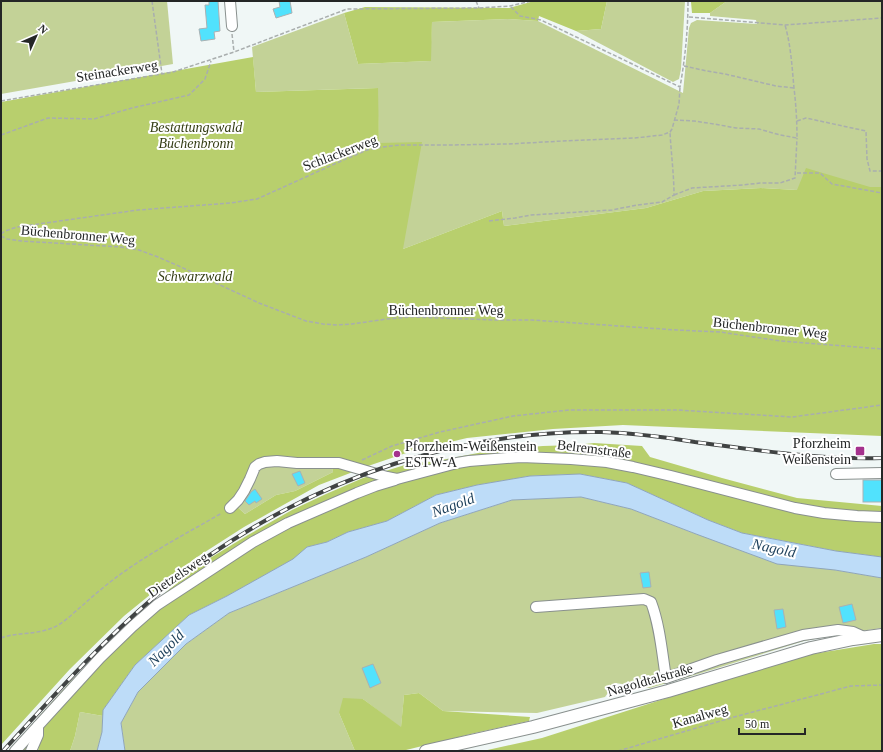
<svg xmlns="http://www.w3.org/2000/svg" width="883" height="752" font-family="'Times New Roman',serif">
<style>
.green{fill:#c3d297}
.forest{fill:#b8cf6d;fill-rule:evenodd}
.water{fill:#bddcf8;stroke:#8fa5b9}
.building{fill:#51e2fd;stroke:#aab1b3}
.lines{fill:none;stroke-linecap:round;stroke-linejoin:round}
.minor-casing{stroke:#89908e;stroke-width:12}
.major-casing{stroke:#89908e;stroke-width:14}
.path{stroke:#a9aeae;stroke-width:1.5;stroke-dasharray:4 2;stroke-linecap:butt}
.minor{stroke:#fff;stroke-width:10}
.major{stroke:#fff;stroke-width:12}
.rail-casing{stroke:#404343;stroke-width:4}
.rail{stroke:#fff;stroke-width:2.5;stroke-dasharray:8;stroke-linecap:butt}
.poi-dot{fill:#a4318d;stroke:#fff;stroke-width:1.5}
.labels{text-anchor:middle;dominant-baseline:central;stroke-width:4;stroke-linejoin:round;paint-order:stroke}
.street-label{font-size:14px;fill:#242626;stroke:#fff}
.park-label{font-size:14px;font-style:italic;fill:#353e15;stroke:#fff}
.poi-label{font-size:14px;fill:#242626;stroke:#fff;text-anchor:end}
.water-label{font-size:15px;font-style:italic;fill:#1c3f5a;stroke:#fff}
</style>
<rect width="100%" height="100%" fill="#f0f7f6"/>
<g class="green">
<polygon points="1,1 167,1 173,64 1,94"/>
<polygon points="607,1 685,1 681,69 679,79 673,82 576,31 601,29"/>
<polygon points="727,1 882,1 882,187 797,190 761,188 703,191 646,208 504,226 502,211 403,249 379,143 377,88 256,92 252,47 344,13 358,64 430,61 432,22 508,19 538,21 683,93 689,28 691,23 697,20 757,24 756,20 710,16 710,13"/>
<polygon points="281,456 301,458 330,459 333,472 295,491 276,495 245,514 232,502 268,457"/>
<polygon points="581,497 631,509 696,534 835,570 882,578 882,628 853,632 804,641 698,674 650,688 615,683 605,697 537,713 443,711 419,693 404,695 401,728 363,699 339,713 355,751 125,751 121,723 138,692 186,644 229,613 366,557 440,523 512,500"/>
<polygon points="80,712 103,716 102,732 97,751 70,751 75,736"/>
</g>
<g class="forest">
<polygon points="534,1 607,1 601,29 576,31 539,16 538,21 508,19 432,22 431,61 358,64 344,13 365,7 509,8"/>
<polygon points="685,1 727,1 710,13 692,13 691,2"/>
<path d="M 253,57 L 256,92 L 378,88 L 379,143 L 422,142 L 403,249 L 502,211 L 504,226 L 646,208 L 703,191 L 761,188 L 797,190 L 806,168 L 870,187 L 882,187 L 882,436 L 623,425 L 553,429 L 467,438 L 412,451 L 371,465 L 319,485 L 244,527 L 194,559 L 124,616 L 70,669 L 1,745 L 1,102 ZM 281,456 L 330,460 L 333,472 L 295,491 L 276,495 L 245,514 L 232,502 L 248,476 L 268,457 Z"/>
<polygon points="594,443 642,446 650,457 722,478 797,498 882,506 882,557 836,551 742,533 708,520 627,483 580,474 530,476 477,485 436,495 387,521 348,532 327,542 307,547 294,559 227,596 189,615 135,665 103,710 103,716 80,712 75,736 70,751 38,751 40,740 35,739 24,751 8,751 70,682 128,624 197,566 248,535 292,510 326,494 363,478 408,464 436,461 494,450 543,446 575,445"/>
<polygon points="874,644 882,644 882,751 483,751 542,738 720,681 800,656"/>
<polygon points="419,693 443,711 530,717 529,721 475,733 402,751 355,751 339,713 343,698 363,699 401,727 404,695"/>
</g>
<polygon class="water" points="580,474 627,483 708,520 742,533 836,551 882,557 882,578 835,570 777,564 696,534 631,509 581,497 512,500 440,523 366,557 229,613 186,644 138,692 121,723 125,751 97,751 102,732 103,710 135,665 189,615 227,596 293,559 307,547 327,542 348,532 387,521 436,495 477,485 530,476"/>
<g class="building">
<polygon points="209,1 218,1 220,31 214,32 215,39 201,41 199,29 207,28 205,5 209,5"/>
<polygon points="279,1 290,1 292,13 276,18 273,9 280,7"/>
<polygon points="300,471 305,483 298,486 292,474"/>
<rect x="863" y="480" width="19" height="22"/>
<polygon points="255,489 262,499 256,503 255,501 249,505 245,501 251,492"/>
<polygon points="649,572 651,587 643,588 640,573"/>
<polygon points="852,604 856,620 843,623 839,607"/>
<polygon points="783,609 786,627 777,629 774,610"/>
<polygon points="373,664 381,683 370,688 362,668"/>
</g>
<g class="lines">
<g class="minor-casing">
<g id="minor">
<polyline points="230,1 232,26"/>
<polyline points="836,474 882,473"/>
<polyline points="230,508 238,500 244,491 250,479 255,467 259,464 265,462 277,461 297,463 339,463 387,477 397,479 457,463 469,461 521,457 571,459 607,462 633,467 671,476 795,508 824,513 857,516 882,517"/>
<path d="M 536,607 L 644,599 L 651,602 C 660,626 662,653 666,678 L 717,660 L 803,635 L 838,630 L 853,632 L 864,637"/>
<polyline points="15,751 100,658 133,626 157,605 253,542 288,523 357,493 375,486 395,480"/>
<polyline points="31,751 38,735 38,726"/>
</g>
</g>
<g class="major-casing">
<polyline id="major" points="426,751 533,727 668,691 811,648 853,639 882,635"/>
</g>
<g class="path">
<polyline points="152,1 162,74"/>
<polyline points="476,1 479,8"/>
<path d="M 511,7 L 520,16 L 541,20 L 680,87 C 685,59 688,30 688,1"/>
<polyline points="689,17 785,25 882,18"/>
<polyline points="232,34 234,52"/>
<polyline points="684,66 707,71 725,74 776,86 794,88"/>
<polyline points="1,101 173,72 234,52 347,9 479,8 510,6 531,1"/>
<path d="M 674,120 L 694,121 L 714,124 L 736,128 L 759,129 L 780,135 L 797,138 C 797,121 796,105 794,88 C 792,67 791,46 785,25"/>
<polyline points="797,121 806,118 866,131 867,159 870,171 882,171"/>
<polyline points="1,135 48,118 94,119 132,108 189,95 205,79 211,61"/>
<polyline points="797,173 820,173 832,184 882,193"/>
<polyline points="674,195 692,188 743,185 760,183 780,183 795,178 797,138"/>
<path d="M 489,221 L 515,218 L 531,215 L 612,210 L 637,205 L 662,202 L 674,195 C 674,174 671,153 670,132"/>
<polyline points="1,234 5,231 17,227 138,210 230,203 257,199 339,162 367,150 383,147 400,145 449,145 508,144 563,141 635,138 662,135 670,132 672,129 679,104 680,87"/>
<polyline points="1,236 7,239 21,241 121,247 139,250 158,257 181,267 259,303 306,321 323,324 337,325 352,324 387,319 411,317 495,320 532,320 677,330 720,332 781,341 882,349"/>
<polyline points="362,460 392,446 440,432 513,416 569,410 677,410 792,417 882,405"/>
<path d="M 1,638 C 17,632 35,635 52,628 C 63,624 73,613 83,605 C 94,595 106,585 118,576 C 151,552 187,533 222,513"/>
<polyline points="618,751 734,717 851,686 882,685"/>
</g>
<use href="#minor" class="minor"/>
<use href="#major" class="major"/>
<g class="rail-casing">
<path id="rail" d="M 3,751 C 51,699 98,645 152,599 C 169,584 188,570 207,557 C 323,477 460,430 601,432 C 633,433 664,437 695,442 C 757,450 819,460 882,458"/>
</g>
<use href="#rail" class="rail"/>
</g>
<g class="poi-dot">
<rect x="855" y="446" width="10" height="10" rx="2"/>
<circle cx="397" cy="454" r="4"/>
</g>
<g class="labels">
<g class="street-label">
<text transform="translate(117 71) rotate(-9)">Steinackerweg</text>
<text transform="translate(340 153) rotate(-21)">Schlackerweg</text>
<text transform="translate(78 235) rotate(5)">Büchenbronner Weg</text>
<text x="446" y="310">Büchenbronner Weg</text>
<text transform="translate(770 328) rotate(6)">Büchenbronner Weg</text>
<text transform="translate(594 449) rotate(7)">Belremstraße</text>
<text transform="translate(178 575) rotate(-34)">Dietzelsweg</text>
<text transform="translate(650 680) rotate(-16)">Nagoldtalstraße</text>
<text transform="translate(700 716) rotate(-16)">Kanalweg</text>
</g>
<g class="park-label">
<text x="196" y="127">Bestattungswald<tspan x="196" dy="16">Büchenbronn</tspan></text>
<text x="195" y="276">Schwarzwald</text>
</g>
<g class="poi-label">
<text x="851" y="443">Pforzheim<tspan x="851" dy="16">Weißenstein</tspan></text>
<text x="405" y="446" text-anchor="start">Pforzheim-Weißenstein<tspan x="405" dy="16">ESTW-A</tspan></text>
</g>
<g class="water-label">
<text transform="translate(453 505) rotate(-20)">Nagold</text>
<text transform="translate(774 548) rotate(12)">Nagold</text>
<text transform="translate(166 648) rotate(-45)">Nagold</text>
</g>
</g>
<rect width="883" height="752" fill="none" stroke="#242626" stroke-width="4"/>
<g transform="translate(36 36) rotate(45)" stroke="#ffffff" stroke-width="3" paint-order="stroke">
<path d="M0-3L7 15L0 10L-7 15Z" fill="#242626"/>
<text y="-6" font-size="11" font-weight="bold" text-anchor="middle" fill="#242626">N</text>
</g>
<path d="M739 728v6h66v-6" fill="none" stroke="#242626" stroke-width="2"/>
<text x="745" y="728" font-size="12" fill="#242626" stroke="#ffffff" stroke-width="3" paint-order="stroke">50 m</text>
</svg>
